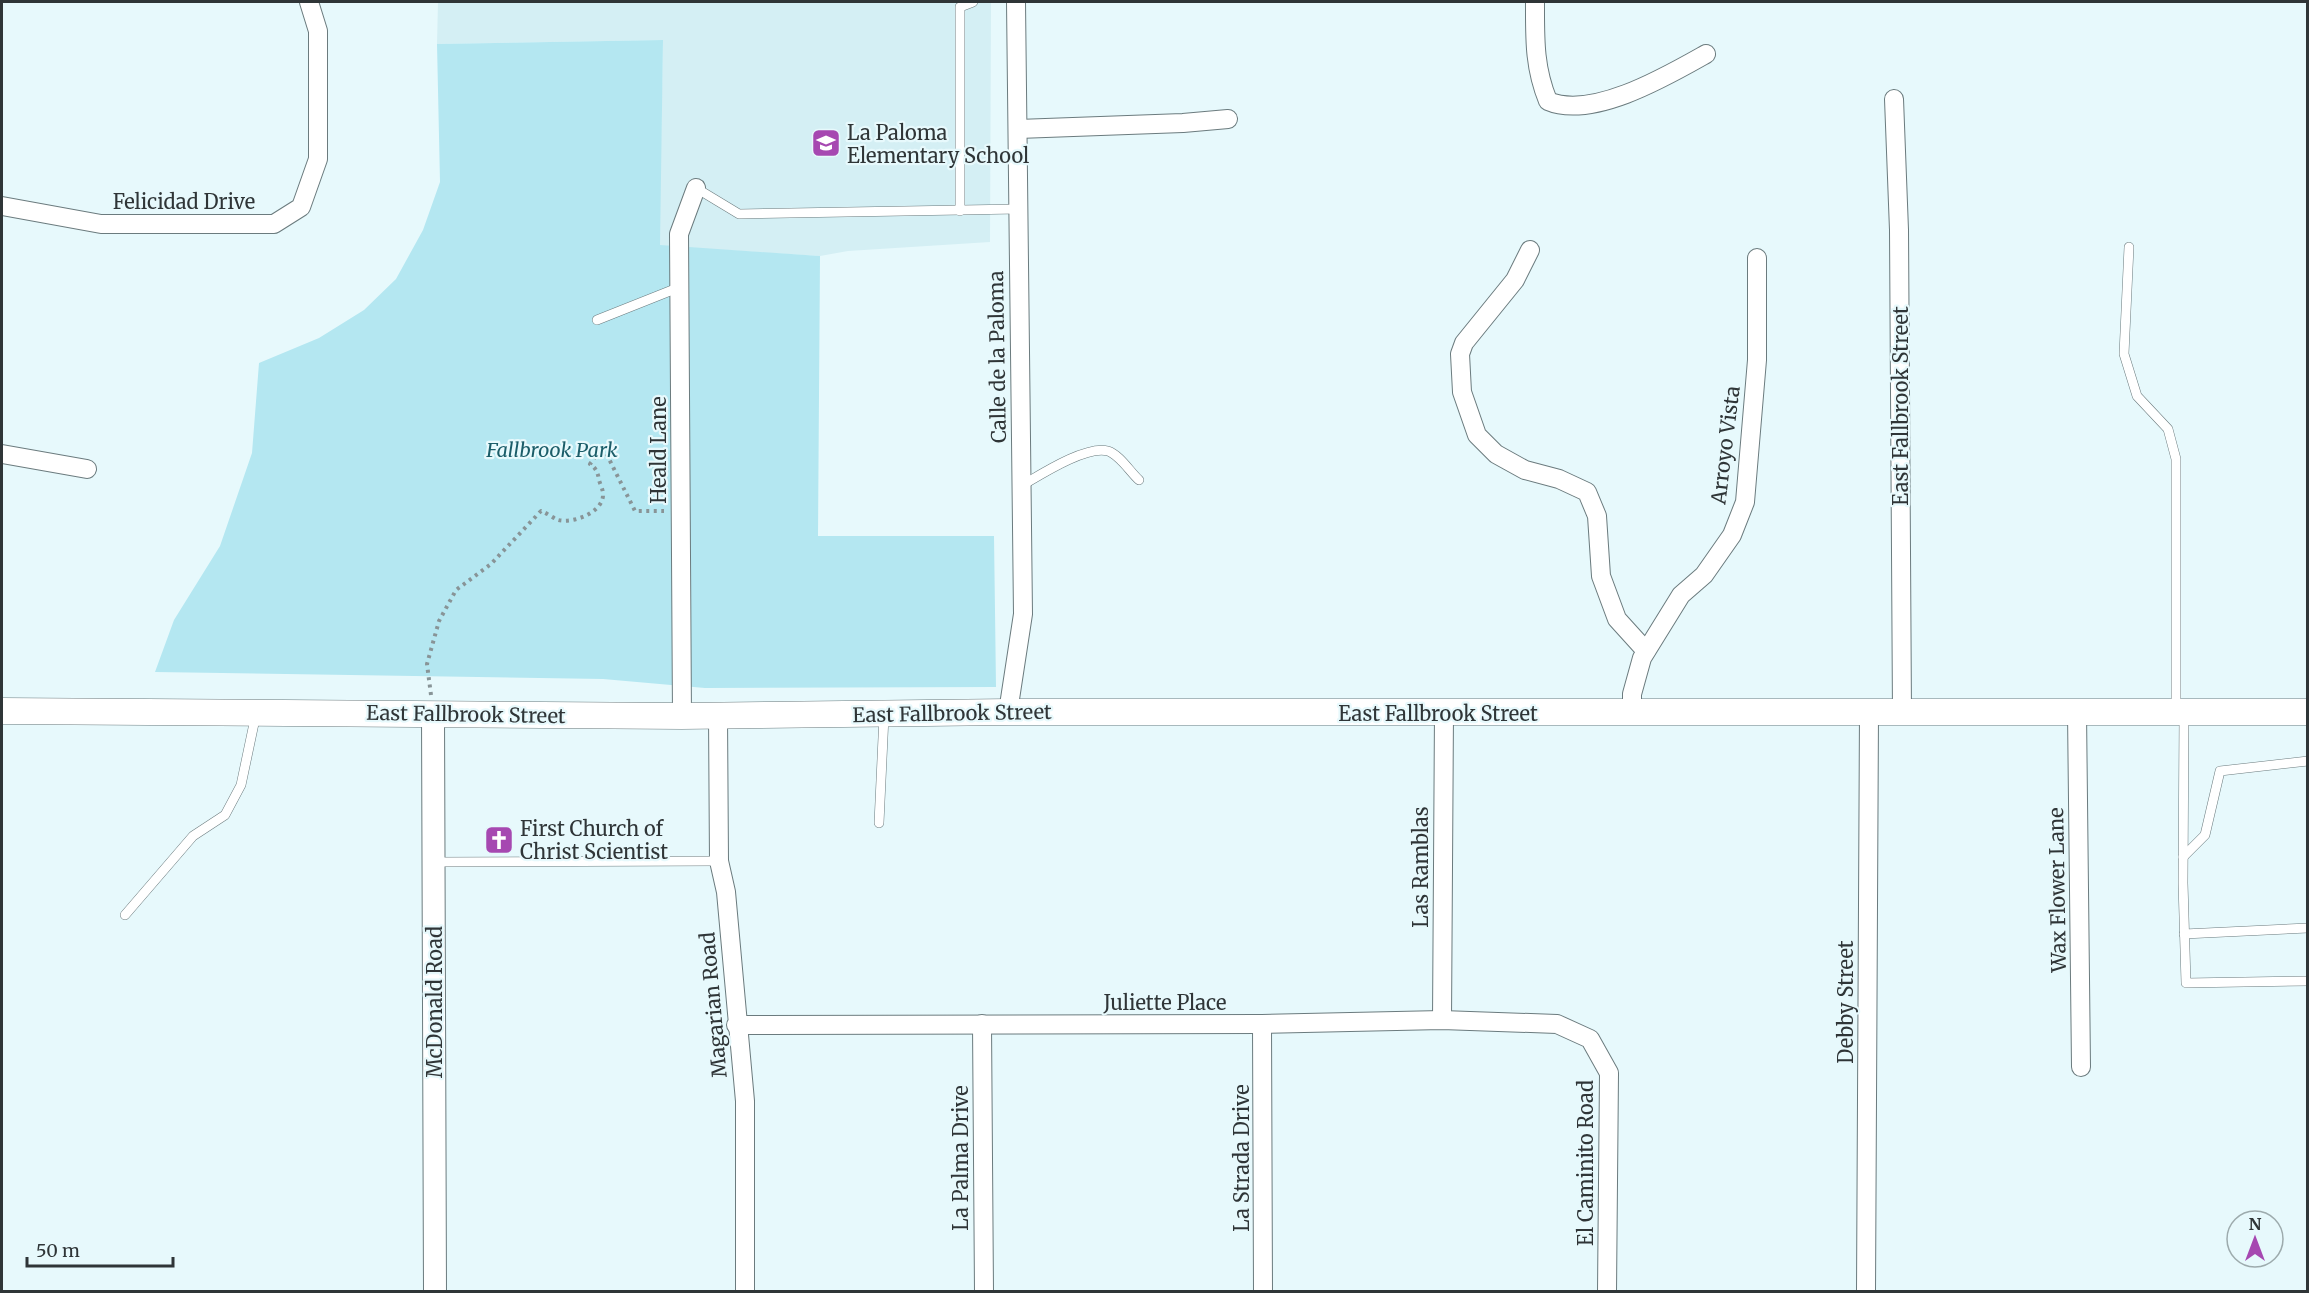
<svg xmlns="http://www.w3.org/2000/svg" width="2309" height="1293" font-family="Merriweather,serif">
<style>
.built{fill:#d4eff4}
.green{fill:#b4e7f1}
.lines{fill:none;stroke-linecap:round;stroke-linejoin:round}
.service-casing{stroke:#6b7b7e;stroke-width:10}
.minor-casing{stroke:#6b7b7e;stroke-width:20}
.tertiary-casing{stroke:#6b7b7e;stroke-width:24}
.secondary-casing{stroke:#6b7b7e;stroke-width:27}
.path{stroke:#889497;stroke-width:4;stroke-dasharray:3 4.5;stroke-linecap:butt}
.service{stroke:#fff;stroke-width:9}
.minor{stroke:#fff;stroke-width:18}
.tertiary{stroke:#fff;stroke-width:22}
.secondary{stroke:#fff;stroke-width:26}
.labels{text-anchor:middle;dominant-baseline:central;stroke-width:4.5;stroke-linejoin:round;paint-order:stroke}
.poi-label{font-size:20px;fill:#2f3537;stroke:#e7f9fc;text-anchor:start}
.street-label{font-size:20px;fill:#2f3537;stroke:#e7f9fc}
.park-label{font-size:20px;font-style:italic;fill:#1b5d69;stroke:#e7f9fc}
</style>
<rect width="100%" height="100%" fill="#e7f9fc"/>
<polygon class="built" points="438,2 991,2 990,242 848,251 820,256 659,246 663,40 437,44"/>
<polygon class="green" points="663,40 660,245 820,256 818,536 994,536 996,687 705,688 603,679 155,672 174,620 220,546 252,453 259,363 319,338 364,310 396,279 423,230 440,182 437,44"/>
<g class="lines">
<g class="service-casing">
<g id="service">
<polyline points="696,188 739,214 1018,209"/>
<polyline points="960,211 960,7 973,2"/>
<polyline points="2129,247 2124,354 2137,396 2168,429 2176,459 2176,709"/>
<polyline points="597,320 680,287"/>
<path d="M 1021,486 C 1040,475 1086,445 1108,451 C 1120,455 1130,472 1139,480"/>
<polyline points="2184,714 2183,883 2186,983 2308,981"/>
<polyline points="879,823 884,716"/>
<polyline points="2183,857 2205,835 2220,771 2308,761"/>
<polyline points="433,862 719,861"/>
<polyline points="125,915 193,836 225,815 241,785 256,714"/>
<polyline points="2184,934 2308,928"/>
</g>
</g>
<g class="minor-casing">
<g id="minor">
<path d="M 1535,2 C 1535,38 1534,67 1548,101 C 1592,120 1667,76 1706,54"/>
<polyline points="1894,99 1899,230 1902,713"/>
<polyline points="1018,129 1183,123 1228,119"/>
<polyline points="2,206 101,224 274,224 301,207 318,159 318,31 309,2"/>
<polyline points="1530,250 1515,280 1464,343 1460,354 1462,392 1477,435 1496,454 1525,470 1559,479 1587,492 1597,516 1601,576 1617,619 1646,651"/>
<polyline points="2,454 87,469"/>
<polyline points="1008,712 1023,614 1016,2"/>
<polyline points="1632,712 1632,694 1642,658 1681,595 1704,575 1732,535 1745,502 1757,360 1757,258"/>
<polyline points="2077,712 2081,1067"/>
<polyline points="682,716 679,234 696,188"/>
<polyline points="718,716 719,861 726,892 745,1101 745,1292"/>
<polyline points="1442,1020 1444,713"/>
<polyline points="982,1024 984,1292"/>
<polyline points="1262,1024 1263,1292"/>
<polyline points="736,1025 1262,1024 1442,1020 1557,1024 1590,1039 1609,1073 1607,1292"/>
<polyline points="1866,1292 1869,712"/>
</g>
</g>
<g class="tertiary-casing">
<polyline id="tertiary" points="433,713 435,1292"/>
</g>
<g class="secondary-casing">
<polyline id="secondary" points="2,711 682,716 1008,712 2308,712"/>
</g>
<path class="path" d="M 431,695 L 427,664 L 439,621 L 456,590 L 491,564 L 541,511 C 547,513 553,518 558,520 C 573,524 604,512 603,494 C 603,489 600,484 599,480 C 598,473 596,468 590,464 L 603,447 L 635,511 L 664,511"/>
<use href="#service" class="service"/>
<use href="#minor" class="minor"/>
<use href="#tertiary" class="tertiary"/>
<use href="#secondary" class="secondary"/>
</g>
<defs>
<g id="school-square" transform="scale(1.5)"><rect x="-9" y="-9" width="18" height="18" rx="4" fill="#a648b1" stroke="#e7f9fc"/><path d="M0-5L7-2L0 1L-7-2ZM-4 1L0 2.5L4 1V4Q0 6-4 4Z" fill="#fff"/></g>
<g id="church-square" transform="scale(1.5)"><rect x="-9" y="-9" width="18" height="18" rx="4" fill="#a648b1" stroke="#e7f9fc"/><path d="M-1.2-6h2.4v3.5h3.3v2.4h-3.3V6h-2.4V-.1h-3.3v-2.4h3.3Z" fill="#fff"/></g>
</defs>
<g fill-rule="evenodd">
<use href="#school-square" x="826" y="143"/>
<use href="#church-square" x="499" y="840"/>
</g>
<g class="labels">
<g class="poi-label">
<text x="847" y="132">La Paloma<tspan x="847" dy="23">Elementary School</tspan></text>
<text x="520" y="828">First Church of<tspan x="520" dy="23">Christ Scientist</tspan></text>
</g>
<g class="street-label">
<text x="184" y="201">Felicidad Drive</text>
<text transform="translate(997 357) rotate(-91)">Calle de la Paloma</text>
<text transform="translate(1900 406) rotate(-90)">East Fallbrook Street</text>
<text transform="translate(1725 445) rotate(-83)">Arroyo Vista</text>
<text transform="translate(658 450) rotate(-90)">Heald Lane</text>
<text transform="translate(952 713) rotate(-1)">East Fallbrook Street</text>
<text x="1438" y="713">East Fallbrook Street</text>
<text transform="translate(466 714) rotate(1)">East Fallbrook Street</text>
<text transform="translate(1420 867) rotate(-90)">Las Ramblas</text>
<text transform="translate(2057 890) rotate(-91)">Wax Flower Lane</text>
<text transform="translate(434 1002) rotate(-90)">McDonald Road</text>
<text x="1165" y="1002">Juliette Place</text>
<text transform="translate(1845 1002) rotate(-90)">Debby Street</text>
<text transform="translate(713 1005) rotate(-95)">Magarian Road</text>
<text transform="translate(960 1158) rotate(-90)">La Palma Drive</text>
<text transform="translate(1241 1158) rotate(-90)">La Strada Drive</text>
<text transform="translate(1585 1163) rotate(-90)">El Caminito Road</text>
</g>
<g class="park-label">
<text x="552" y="449">Fallbrook Park</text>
</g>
</g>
<rect width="2309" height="1293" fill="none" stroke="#2f3537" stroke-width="6"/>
<g transform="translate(2255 1239)"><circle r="28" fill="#e7f9fc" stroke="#9dabad" stroke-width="1.5"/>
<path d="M0-4.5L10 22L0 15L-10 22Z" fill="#a648b1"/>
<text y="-9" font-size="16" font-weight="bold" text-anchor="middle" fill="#2f3537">N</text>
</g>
<path d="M27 1257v9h146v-9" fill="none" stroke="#2f3537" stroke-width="3"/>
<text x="36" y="1257" font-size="18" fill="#2f3537" stroke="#e7f9fc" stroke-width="4.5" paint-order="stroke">50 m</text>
</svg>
